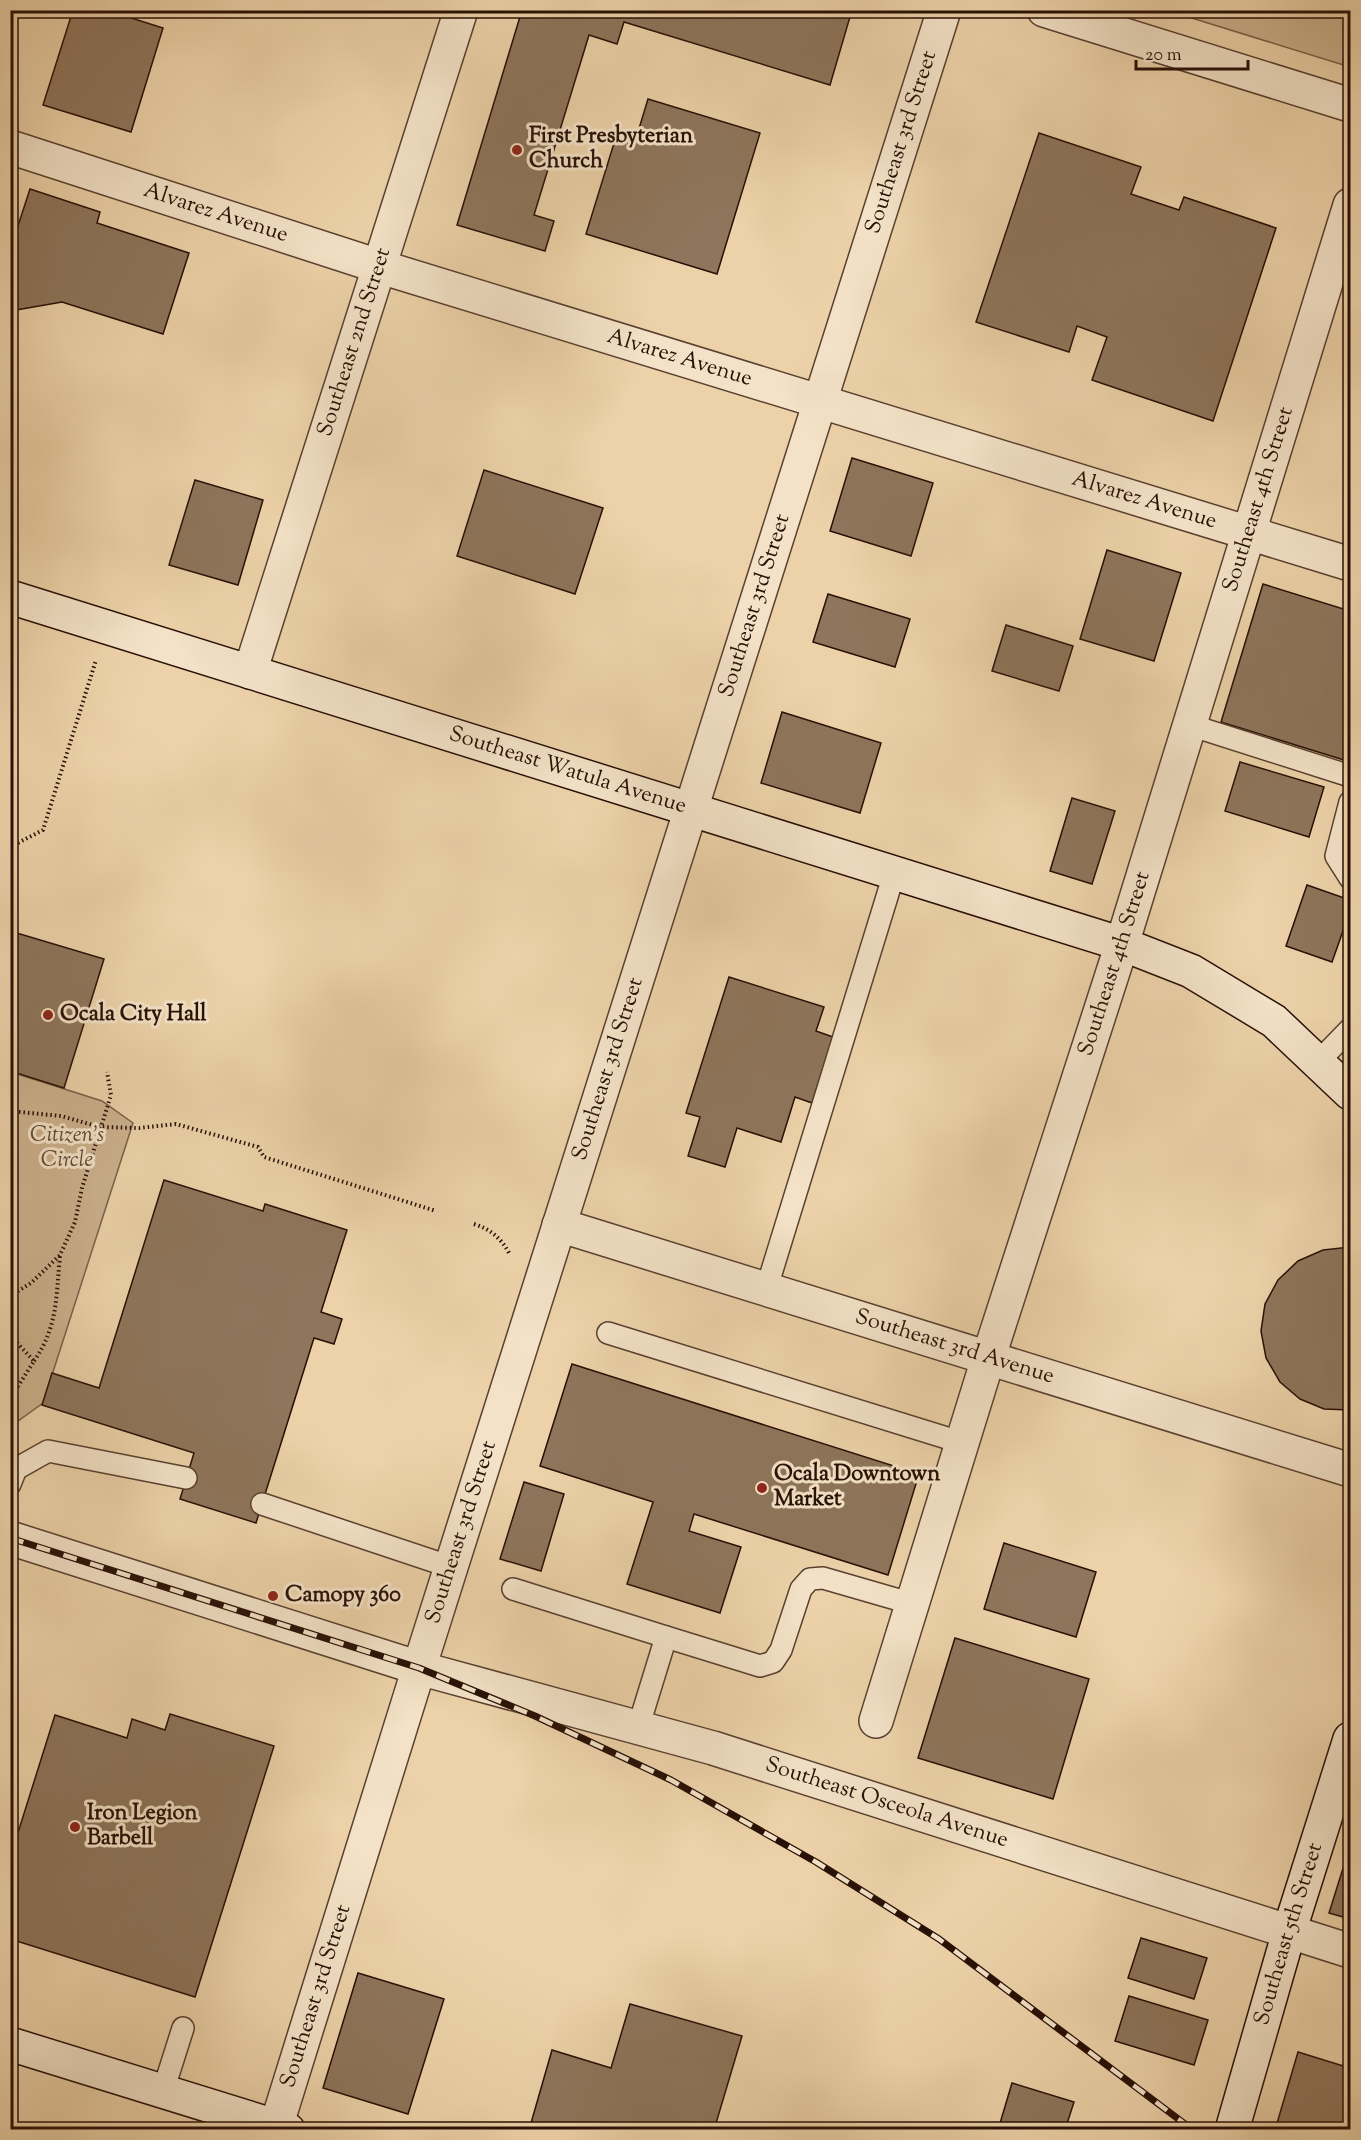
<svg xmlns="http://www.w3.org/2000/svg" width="1361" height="2140" font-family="'Sorts Mill Goudy',serif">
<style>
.green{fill:#ccb18d;stroke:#7a604a;stroke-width:1.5}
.building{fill:#8e755b;stroke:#281006;stroke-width:1.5}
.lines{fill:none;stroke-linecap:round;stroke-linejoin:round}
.lane-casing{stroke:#59402f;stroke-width:24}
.street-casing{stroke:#59402f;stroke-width:36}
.secondary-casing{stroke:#281006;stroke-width:36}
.path{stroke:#281006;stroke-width:4;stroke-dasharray:1.5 3;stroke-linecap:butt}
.lane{stroke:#f3e2c7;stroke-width:21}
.street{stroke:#f3e2c7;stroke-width:33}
.secondary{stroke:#f3e2c7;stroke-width:33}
.rail-casing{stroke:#281006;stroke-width:7}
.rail{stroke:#f3e2c7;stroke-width:4.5;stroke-dasharray:14;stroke-linecap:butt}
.poi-dot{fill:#8f2418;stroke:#f3e2c7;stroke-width:2}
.labels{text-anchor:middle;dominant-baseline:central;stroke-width:6;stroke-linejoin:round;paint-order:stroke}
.poi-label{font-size:22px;font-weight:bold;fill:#281006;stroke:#f3e2c7;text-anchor:start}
.street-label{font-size:22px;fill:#281006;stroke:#f3e2c7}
.park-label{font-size:22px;font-style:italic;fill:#614835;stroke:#f3e2c7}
</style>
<rect width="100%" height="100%" fill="#edd2a9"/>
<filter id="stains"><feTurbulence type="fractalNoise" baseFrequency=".00333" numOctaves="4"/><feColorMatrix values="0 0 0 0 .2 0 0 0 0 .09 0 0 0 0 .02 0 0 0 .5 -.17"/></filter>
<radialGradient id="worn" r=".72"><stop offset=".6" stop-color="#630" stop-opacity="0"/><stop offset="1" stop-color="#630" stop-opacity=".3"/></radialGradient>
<g class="green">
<polygon points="1169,11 1350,11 1350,67"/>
<polygon points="11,1072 102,1101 133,1123 43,1403 11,1426"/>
</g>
<g class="building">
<polygon points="73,10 106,10 163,28 131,132 43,105"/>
<polygon points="522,10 852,10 830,85 624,22 617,44 589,35 534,215 554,221 545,251 457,225"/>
<polygon points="648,99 760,133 717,274 586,234 615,140 634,145"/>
<polygon points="1039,133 1141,167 1131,194 1179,210 1184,197 1276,228 1213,421 1092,380 1107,337 1077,326 1069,352 976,322"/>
<polygon points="30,189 100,212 97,223 189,253 163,334 62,302 10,311 10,240 14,238"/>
<polygon points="852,458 933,483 911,556 830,531"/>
<polygon points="484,470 603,508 575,594 457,556"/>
<polygon points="195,480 263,500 238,585 169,565"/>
<polygon points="1107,550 1181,573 1154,661 1080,639"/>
<polygon points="1263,584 1350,611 1350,740 1344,760 1221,722"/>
<polygon points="828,594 910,619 895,667 813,642"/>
<polygon points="1006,625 1073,646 1059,691 992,671"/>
<polygon points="782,712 881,743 860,813 761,783"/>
<polygon points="1240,762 1324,787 1309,837 1225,811"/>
<polygon points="1072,798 1115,811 1092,884 1050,871"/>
<polygon points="1307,885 1350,900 1350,911 1332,962 1286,946"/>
<polygon points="10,931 104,959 64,1088 10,1071"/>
<polygon points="729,977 824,1007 816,1031 833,1037 812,1103 795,1097 781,1142 737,1128 725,1167 688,1156 700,1117 686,1113"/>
<polygon points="164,1180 263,1211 265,1204 347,1230 321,1312 342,1319 334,1344 314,1338 256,1523 180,1499 194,1453 42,1405 52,1373 99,1388"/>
<polygon points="1350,1247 1350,1410 1324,1409 1300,1399 1280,1382 1266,1358 1261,1331 1265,1304 1278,1280 1298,1261 1323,1250"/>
<polygon points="572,1364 919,1474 888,1575 694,1514 689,1531 741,1547 720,1613 627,1584 653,1502 540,1466"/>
<polygon points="524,1482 564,1494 541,1571 500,1559"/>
<polygon points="1004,1543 1096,1572 1076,1637 984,1609"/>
<polygon points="955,1638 1089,1679 1053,1799 918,1758"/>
<polygon points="170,1714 274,1746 195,1997 10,1939 10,1858 55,1715 127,1738 132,1719 165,1730"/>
<polygon points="1350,1846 1350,1919 1329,1913"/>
<polygon points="1141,1938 1207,1958 1194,1999 1128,1978"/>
<polygon points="358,1973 444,1999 408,2114 323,2088"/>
<polygon points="1129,1996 1208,2020 1194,2065 1115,2041"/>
<polygon points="630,2004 742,2036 714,2130 529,2130 552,2050 611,2068"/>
<polygon points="1298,2052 1350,2068 1350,2130 1275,2130"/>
<polygon points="1012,2083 1074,2102 1065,2130 998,2130"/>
</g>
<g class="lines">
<g class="lane-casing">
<g id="lane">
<polyline points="1190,725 1350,776"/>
<polyline points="1350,802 1336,856 1350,878"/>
<polyline points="1318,1062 1350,1029"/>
<polyline points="766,1290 894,874"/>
<polyline points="608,1333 963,1443"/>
<polyline points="10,1484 16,1469 48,1451 186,1478"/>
<polyline points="262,1504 451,1567"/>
<polyline points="513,1589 666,1637 638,1728"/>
<polyline points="666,1637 760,1666 773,1662 781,1650 801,1589 810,1579 823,1578 913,1604"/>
<polyline points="163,2091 183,2028"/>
</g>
</g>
<g class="street-casing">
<g id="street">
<polyline points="1044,10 1350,105"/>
<path id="s1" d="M 10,147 L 381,267 L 1350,564"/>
<path id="s2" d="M 250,672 L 461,10"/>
<path id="s3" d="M 559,1225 L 1350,1470"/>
<path id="s4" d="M 10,1538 L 419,1668 L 713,1748 L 1350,1951"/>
<path id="s5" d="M 876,1721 L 988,1359 L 1122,944 L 1350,205"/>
<path id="s6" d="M 275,2130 L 419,1668 L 944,10"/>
</g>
</g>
<g class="secondary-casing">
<g id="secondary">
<path id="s7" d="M 10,597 L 1122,944 L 1191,971 L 1274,1021 L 1350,1093"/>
<polyline points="10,2044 288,2130"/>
<path id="s8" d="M 1232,2130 L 1289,1932 L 1350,1739"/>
</g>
</g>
<g class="path">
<polyline points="10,847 43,830 96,660"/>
<polyline points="10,1111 61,1116 100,1127 139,1128 176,1124 258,1147 264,1157 436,1211"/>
<path d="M 474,1224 C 490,1229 501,1238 509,1253"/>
<polyline points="10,1296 31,1283 60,1255 75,1222 82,1188 111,1095 107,1072"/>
<polyline points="10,1331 18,1344 34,1361 15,1391 10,1394"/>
<path d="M 34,1361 C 58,1327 56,1296 60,1256"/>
</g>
<use href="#lane" class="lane"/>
<use href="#street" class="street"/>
<use href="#secondary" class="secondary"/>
<g class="rail-casing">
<polyline id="rail" points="10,1538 419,1668 535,1716 671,1780 816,1862 939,1939 1193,2130"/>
</g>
<use href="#rail" class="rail"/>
</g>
<g class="poi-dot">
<circle cx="517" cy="150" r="6"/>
<circle cx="48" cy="1015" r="6"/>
<circle cx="762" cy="1488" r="6"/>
<circle cx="273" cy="1596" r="6"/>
<circle cx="75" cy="1827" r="6"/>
</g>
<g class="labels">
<g class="poi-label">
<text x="529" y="137">First Presbyterian<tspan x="529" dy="25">Church</tspan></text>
<text x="60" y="1015">Ocala City Hall</text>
<text x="774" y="1475">Ocala Downtown<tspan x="774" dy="25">Market</tspan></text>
<text x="285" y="1596">Camopy 360</text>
<text x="87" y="1814">Iron Legion<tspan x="87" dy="25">Barbell</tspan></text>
</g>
<g class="street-label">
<text stroke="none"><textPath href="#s6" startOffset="2084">Southeast 3rd Street</textPath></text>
<text stroke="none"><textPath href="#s1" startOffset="216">Alvarez Avenue</textPath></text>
<text stroke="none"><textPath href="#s2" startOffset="346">Southeast 2nd Street</textPath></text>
<text stroke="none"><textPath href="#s1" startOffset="702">Alvarez Avenue</textPath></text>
<text stroke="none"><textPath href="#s5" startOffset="1280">Southeast 4th Street</textPath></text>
<text stroke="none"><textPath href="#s1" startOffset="1188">Alvarez Avenue</textPath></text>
<text stroke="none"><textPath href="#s6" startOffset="1598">Southeast 3rd Street</textPath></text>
<text stroke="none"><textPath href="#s7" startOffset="584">Southeast Watula Avenue</textPath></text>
<text stroke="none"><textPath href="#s5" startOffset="794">Southeast 4th Street</textPath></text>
<text stroke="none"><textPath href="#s6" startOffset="1112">Southeast 3rd Street</textPath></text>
<text stroke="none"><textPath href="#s3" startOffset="414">Southeast 3rd Avenue</textPath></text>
<text stroke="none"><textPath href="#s6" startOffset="626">Southeast 3rd Street</textPath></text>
<text stroke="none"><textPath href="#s4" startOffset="916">Southeast Osceola Avenue</textPath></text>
<text stroke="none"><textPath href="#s8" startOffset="204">Southeast 5th Street</textPath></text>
<text stroke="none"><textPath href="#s6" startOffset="140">Southeast 3rd Street</textPath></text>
</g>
<g class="park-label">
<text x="67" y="1136">Citizen's<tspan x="67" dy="25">Circle</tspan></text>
</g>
</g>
<rect width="1361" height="2140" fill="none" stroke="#edd2a9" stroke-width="36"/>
<rect x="12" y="12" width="1337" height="2116" fill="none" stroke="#281006" stroke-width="3"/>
<rect x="18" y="18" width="1325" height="2104" fill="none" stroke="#281006" stroke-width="1.5"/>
<path d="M1136 60v9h112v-9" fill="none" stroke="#281006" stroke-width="3"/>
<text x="1145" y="60" font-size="18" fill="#281006" stroke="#f3e2c7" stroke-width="4.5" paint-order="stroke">20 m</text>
<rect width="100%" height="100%" filter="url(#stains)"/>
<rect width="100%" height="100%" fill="url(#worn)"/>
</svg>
